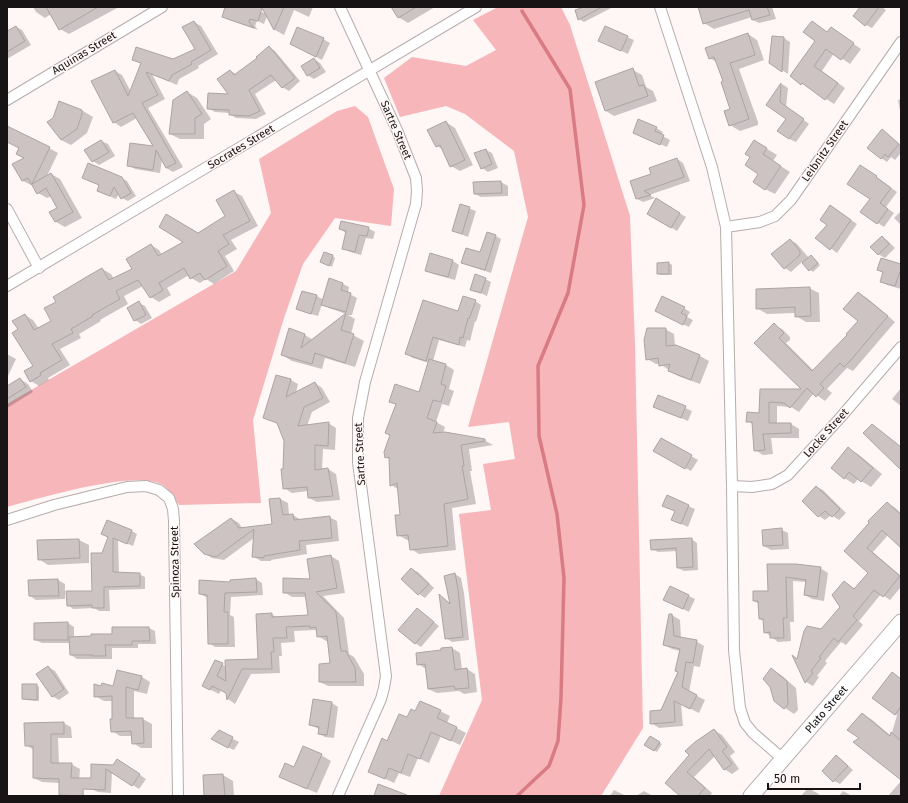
<svg xmlns="http://www.w3.org/2000/svg" width="908" height="803" font-family="'Fira Sans',sans-serif">
<style>
.green{fill:#f7b6b9}
.shadow{fill:#0003}
.lines{fill:none;stroke-linecap:round;stroke-linejoin:round}
.stream{stroke:#d97b83;stroke-width:3.5}
.building{fill:#cdc3c3;stroke:#ada3a4}
.street-casing{stroke:#b6acac;stroke-width:12}
.secondary-casing{stroke:#b6acac;stroke-width:17}
.street{stroke:#fff;stroke-width:10}
.secondary{stroke:#fff;stroke-width:15}
.labels{text-anchor:middle;dominant-baseline:central;stroke-width:3;stroke-linejoin:round;paint-order:stroke}
.street-label{font-size:11px;fill:#181415;stroke:#fff6f6}
</style>
<rect width="100%" height="100%" fill="#fff6f6"/>
<g class="green">
<polygon points="498,7 561,7 570,25 630,216 635,344 643,728 601,796 439,796 482,700 459,514 491,510 483,464 515,459 509,422 468,427 528,217 514,151 465,114 446,106 400,117 384,78 412,57 466,66 496,50 473,20"/>
<path d="M 355,106 L 368,117 L 394,189 L 391,226 L 335,218 L 303,264 L 284,318 L 253,420 L 261,503 L 179,505 C 174,498 169,488 161,484 C 134,470 39,498 7,507 L 7,404 L 236,271 L 271,213 L 259,159 L 337,111 Z"/>
</g>
<g class="shadow">
<polygon points="33,7 119,7 69,34 60,29 51,14 45,18 36,12"/>
<polygon points="226,7 249,7 267,14 265,7 313,7 309,17 294,10 284,35 275,30 267,16 264,24 257,21 255,26 258,30 229,20 223,17"/>
<polygon points="392,7 435,7 408,23 398,17"/>
<polygon points="587,7 613,7 584,22 579,19"/>
<polygon points="699,7 772,7 776,19 759,23 753,20 752,17 714,29 704,23"/>
<polygon points="861,7 882,7 886,10 872,28 866,25"/>
<polygon points="194,22 201,26 218,54 198,66 199,68 179,79 177,85 152,74 165,99 148,108 183,167 173,172 166,168 162,159 160,173 135,169 128,165 155,147 137,118 121,127 114,122 115,71 122,75 131,92 142,64 133,59 174,60 196,49"/>
<polygon points="812,22 828,33 831,28 861,49 850,64 834,53 822,71 845,88 834,104 791,76 816,40"/>
<polygon points="16,27 22,30 31,45 7,59 7,32"/>
<polygon points="748,34 757,40 764,60 739,69 758,122 758,125 740,131 730,125 732,110 724,82 717,62 709,58"/>
<polygon points="627,37 634,40 628,54 600,41"/>
<polygon points="784,38 790,42 788,74 771,63"/>
<polygon points="323,39 330,43 322,60 297,47"/>
<polygon points="269,47 275,51 300,81 289,91 282,87 276,80 255,94 266,114 256,119 236,118 230,114 230,113 215,112 208,108 230,95 230,71 236,74 259,59"/>
<polygon points="314,59 320,63 326,72 314,79 307,75"/>
<polygon points="633,70 642,75 646,87 653,91 657,101 614,116 606,111"/>
<polygon points="782,84 788,88 786,107 809,124 796,142 789,139 788,118 768,104"/>
<polygon points="187,92 197,98 211,119 204,124 204,139 180,139 170,134"/>
<polygon points="901,99 901,116 898,100"/>
<polygon points="59,103 83,111 93,117 87,133 71,145 61,140 54,119"/>
<polygon points="446,122 455,128 473,165 460,171 451,166 444,150 437,146"/>
<polygon points="656,128 663,132 661,135 670,140 667,147 640,136"/>
<polygon points="882,131 901,145 901,153 895,160 891,157 887,162 881,158"/>
<polygon points="7,133 49,148 58,153 47,176 51,174 60,179 82,218 65,227 56,222 51,212 58,208 52,196 47,198 38,193 33,186 23,181 14,165 25,158 20,148 7,141"/>
<polygon points="101,141 108,144 115,156 99,165 93,161"/>
<polygon points="764,147 777,155 773,161 790,172 775,194 765,189 760,174 746,165"/>
<polygon points="486,150 492,153 498,168 488,172 482,168"/>
<polygon points="677,159 683,163 690,181 649,195 655,198 643,202 637,199 652,174"/>
<polygon points="867,170 897,192 886,207 894,213 884,227 878,223 871,199"/>
<polygon points="121,178 127,181 136,196 128,201 122,198 119,193 116,199 104,194"/>
<polygon points="501,182 508,186 508,196 481,197 475,194"/>
<polygon points="234,192 242,196 258,226 231,240 237,249 225,256 234,271 214,284 206,279 200,283 191,278 189,275 167,288 171,295 159,302 151,297 143,286 124,296 128,304 100,320 101,321 79,334 81,338 60,349 70,365 48,378 49,380 39,386 31,381 34,367 19,330 25,315 33,320 39,329 52,322 57,302 102,269 111,274 114,279 133,269 151,245 159,250 162,255 226,216"/>
<polygon points="657,200 686,217 677,231 648,214"/>
<polygon points="460,205 476,211 468,237 453,231"/>
<polygon points="837,210 857,224 837,253 817,238 828,224"/>
<polygon points="901,211 901,225 894,218"/>
<polygon points="368,228 375,232 373,239 366,238 361,255 350,252 343,248 346,233 340,229"/>
<polygon points="496,236 501,239 491,273 467,265 462,262 481,254"/>
<polygon points="882,237 888,241 895,248 885,258 878,254"/>
<polygon points="790,240 796,243 809,258 814,258 820,265 813,272 802,262 791,272 785,268 773,254"/>
<polygon points="333,256 335,258 332,267 321,262"/>
<polygon points="453,261 459,265 455,280 433,274 426,270"/>
<polygon points="669,263 672,265 672,275 661,275 658,274"/>
<polygon points="901,265 901,289 887,285 881,281 883,273 879,270"/>
<polygon points="485,279 491,282 487,296 472,289"/>
<polygon points="330,280 343,284 349,287 348,293 357,298 352,315 348,315 355,319 351,334 364,341 355,367 325,358 322,369 292,361 282,355 289,330 305,335 313,340 346,314 329,308 322,304 318,316 304,312 297,309 317,296 324,300"/>
<polygon points="809,288 819,293 820,322 806,322 796,316 796,313 767,314 757,308"/>
<polygon points="858,293 867,298 895,322 853,371 847,368 827,389 832,393 825,401 814,393 799,412 791,407 777,406 777,424 791,424 799,429 799,438 771,438 773,454 763,455 755,450 753,424 747,421 759,414 761,390 803,390 756,343 774,325 782,329 790,337 790,340 786,343 814,371 849,335 859,321"/>
<polygon points="475,301 481,305 476,322 475,321 470,341 467,340 465,347 439,340 433,361 446,365 454,370 449,389 454,391 449,406 442,404 436,422 445,427 443,433 484,440 493,445 469,449 472,471 470,471 476,504 452,508 456,550 419,554 411,549 410,540 407,540 398,535 401,516 398,489 391,485 390,460 386,457 391,436 386,433 397,405 391,402 420,394 429,363 413,358 407,354 459,312"/>
<polygon points="139,303 145,306 152,318 141,324 135,320"/>
<polygon points="684,308 690,312 687,317 693,320 689,327 662,314"/>
<polygon points="665,329 674,334 675,346 700,356 709,361 700,384 678,376 660,364 656,364 647,359"/>
<polygon points="7,354 16,359 7,378"/>
<polygon points="277,376 291,380 298,384 296,393 315,383 322,388 330,402 312,412 307,426 328,423 336,428 335,450 323,449 322,470 328,469 336,474 340,500 317,502 309,498 308,491 292,493 284,488 285,441 279,424 264,417"/>
<polygon points="20,379 28,384 33,392 7,408 7,387"/>
<polygon points="901,388 901,406 892,399"/>
<polygon points="659,396 692,411 688,421 655,407"/>
<polygon points="661,439 698,460 691,471 655,451"/>
<polygon points="848,449 858,454 882,474 871,487 858,479 854,484 844,478"/>
<polygon points="817,487 823,490 846,513 839,520 831,515 825,520 819,516 803,501"/>
<polygon points="667,497 695,509 688,527 679,523 676,512 664,506"/>
<polygon points="280,499 288,503 289,515 293,515 301,520 329,517 337,521 339,541 306,545 307,554 271,560 271,561 261,561 253,556 254,538 224,560 212,558 204,553 232,519 239,523 242,528 273,525 270,500"/>
<polygon points="887,503 894,507 901,513 901,547 889,534 873,552 901,576 901,587 890,600 881,594 859,621 863,625 846,645 841,642 825,661 827,663 817,676 819,677 813,686 806,682 794,657 798,659 842,607 844,582 855,589 870,573 845,551"/>
<polygon points="782,530 788,533 789,549 771,550 764,546"/>
<polygon points="132,531 137,534 133,546 118,540 119,573 139,574 145,577 145,589 109,590 110,611 99,611 94,608 73,609 68,605 93,592 103,554 109,538 102,534"/>
<polygon points="691,539 697,543 698,570 684,571 678,568 678,551 658,552 652,549"/>
<polygon points="79,540 89,545 89,563 48,565 39,559"/>
<polygon points="331,556 339,561 345,593 323,596 344,618 349,654 354,657 364,674 364,686 328,686 320,682 331,663 329,641 326,641 318,636 317,631 315,630 294,631 295,642 281,643 282,656 279,656 280,673 251,674 235,704 228,699 227,693 221,690 219,694 203,686 222,664 226,667 259,660 271,614 278,618 309,616 307,597 292,597 284,592 312,580"/>
<polygon points="768,565 820,568 828,573 824,601 812,599 805,595 807,582 793,581 794,622 790,622 791,641 778,642 765,632 764,621 760,619 759,604 754,601 769,592"/>
<polygon points="411,569 418,572 434,588 425,598 419,594"/>
<polygon points="455,574 461,578 464,593 469,640 452,642 446,638 441,596 451,604"/>
<polygon points="256,579 262,583 263,595 231,597 230,615 234,617 235,647 215,647 209,643 208,598 200,594 232,583"/>
<polygon points="58,580 65,584 65,599 36,600 30,596 29,581"/>
<polygon points="670,587 695,599 689,612 671,603"/>
<polygon points="417,609 439,626 421,647 415,643"/>
<polygon points="672,615 680,620 681,638 696,641 704,646 700,667 694,666 689,692 705,700 699,713 681,704 683,726 659,728 651,723 662,711 679,672 676,671 680,651 672,649 664,645"/>
<polygon points="68,623 74,627 74,638 113,635 149,628 155,631 156,644 138,644 138,648 112,648 112,659 77,659 71,655 70,643 42,643 35,640"/>
<polygon points="452,648 460,653 462,670 467,669 475,674 477,692 464,694 459,691 437,693 428,689 426,669 418,664 442,651"/>
<polygon points="48,667 55,671 69,693 59,700 52,696"/>
<polygon points="772,670 781,675 796,688 798,710 794,714 785,708 775,700"/>
<polygon points="901,676 901,778 861,738 862,714 871,719 891,736 897,715 875,699"/>
<polygon points="142,677 150,682 147,694 134,691 134,719 143,719 152,724 152,748 141,748 133,743 132,736 120,736 112,731 113,720 113,701 104,701 95,696 102,687 114,687"/>
<polygon points="36,685 39,687 39,701 26,700 23,699"/>
<polygon points="314,701 332,703 338,707 334,738 325,737 319,734 319,729 310,725"/>
<polygon points="440,711 450,716 447,723 466,733 460,745 441,736 429,763 418,758 410,777 399,773 394,783 369,771 388,742 408,719 416,713"/>
<polygon points="63,723 71,727 72,738 58,738 59,764 71,764 80,769 79,781 83,783 84,796 62,796 60,795 60,783 42,782 34,778 34,750 26,745"/>
<polygon points="714,730 722,735 735,752 730,756 739,769 732,774 724,769 715,756 694,777 712,793 710,796 681,796 690,755"/>
<polygon points="219,732 239,742 234,750 219,743"/>
<polygon points="650,737 662,744 657,752 646,745"/>
<polygon points="321,755 331,761 317,793 290,782 295,768"/>
<polygon points="836,756 842,760 853,770 840,784 834,781"/>
<polygon points="118,760 146,779 139,789 112,772 111,793 98,792 91,789 92,765 114,766"/>
<polygon points="223,775 233,781 234,796 205,796"/>
<polygon points="901,781 901,796 888,796"/>
<polygon points="808,788 817,793 821,796 801,796"/>
<polygon points="614,790 626,796 610,796"/>
<polygon points="644,791 653,796 636,796"/>
<polygon points="843,791 852,796 839,796"/>
</g>
<g class="lines">
<polyline class="stream" points="517,796 549,766 558,741 561,698 564,578 557,514 539,436 538,366 568,293 584,205 570,89 522,11"/>
</g>
<g class="building">
<polygon points="46,7 98,7 59,30"/>
<polygon points="225,7 284,7 274,30 262,8 258,21 250,19 249,22 254,28 222,17"/>
<polygon points="391,7 416,7 398,18"/>
<polygon points="584,7 602,7 578,20 575,10"/>
<polygon points="698,7 767,7 770,15 752,20 749,10 703,24"/>
<polygon points="860,7 879,7 865,26 853,16"/>
<polygon points="194,21 211,50 191,62 192,64 172,75 169,81 146,72 158,95 142,103 176,163 166,168 156,150 153,170 127,166 130,143 153,146 133,113 113,123 91,81 115,70 128,96 141,63 132,60 136,47 173,59 195,49 182,27"/>
<polygon points="812,21 827,32 831,27 854,43 841,60 826,49 814,66 838,83 825,100 802,83 801,85 790,76 815,41 803,32"/>
<polygon points="16,26 25,41 7,52 7,31"/>
<polygon points="605,26 628,36 621,51 598,41"/>
<polygon points="297,27 324,38 316,57 290,44"/>
<polygon points="748,33 755,55 730,63 749,119 729,126 724,111 730,109 721,82 723,81 714,57 709,59 705,48"/>
<polygon points="772,36 784,37 782,72 769,63"/>
<polygon points="269,46 295,78 282,88 271,75 249,90 260,111 249,116 229,115 229,110 207,109 208,93 228,94 217,79 230,70 234,75 257,58 256,57"/>
<polygon points="314,58 320,68 307,76 301,66"/>
<polygon points="633,68 639,86 644,85 648,96 605,111 595,82"/>
<polygon points="781,83 780,102 804,119 789,139 777,131 786,119 766,105"/>
<polygon points="187,91 202,114 195,118 195,134 169,134 173,100"/>
<polygon points="59,101 82,110 82,114 77,129 61,140 47,122 53,118"/>
<polygon points="638,119 657,127 655,131 664,135 660,145 633,133"/>
<polygon points="446,121 465,160 450,167 440,145 436,147 427,130"/>
<polygon points="7,126 50,147 32,184 51,173 73,212 55,222 49,212 57,208 46,188 37,194 28,178 22,181 12,164 24,158 16,154 19,148 7,142"/>
<polygon points="882,129 899,144 888,157 885,154 881,159 867,148"/>
<polygon points="101,140 109,152 92,162 84,150"/>
<polygon points="754,140 767,148 763,154 781,166 765,190 753,182 758,174 745,165 750,157 745,154"/>
<polygon points="486,149 492,164 481,169 474,153"/>
<polygon points="677,158 684,177 644,191 651,195 636,199 630,181 651,174 649,168"/>
<polygon points="88,163 122,177 131,193 121,199 114,187 110,196 97,191 99,185 82,178"/>
<polygon points="860,165 877,176 876,177 891,188 880,203 888,209 877,224 860,212 870,199 847,184"/>
<polygon points="501,181 502,193 474,194 473,182"/>
<polygon points="234,190 250,221 223,235 229,244 218,251 227,266 205,280 200,273 190,279 184,268 159,283 163,290 150,298 138,280 116,291 120,299 92,315 93,316 71,329 73,333 52,344 62,360 40,373 41,375 30,382 24,371 33,366 12,333 18,329 12,321 25,314 34,330 51,321 44,308 56,302 53,297 88,276 102,268 109,280 132,269 126,259 151,244 158,256 183,242 159,227 166,214 198,233 225,216 216,200"/>
<polygon points="656,198 680,213 671,228 647,214"/>
<polygon points="460,204 470,207 462,234 452,231"/>
<polygon points="830,205 851,220 830,250 815,238 827,225 820,220"/>
<polygon points="341,221 369,227 367,236 359,235 355,252 342,249 346,231 339,229"/>
<polygon points="487,232 496,235 485,270 461,263 466,248 480,252"/>
<polygon points="882,236 889,244 878,255 870,247"/>
<polygon points="790,239 800,251 800,255 784,269 771,254"/>
<polygon points="324,252 333,255 329,266 320,262"/>
<polygon points="430,253 453,260 448,277 425,271"/>
<polygon points="811,255 818,263 809,271 802,263"/>
<polygon points="881,258 901,264 901,269 895,286 880,282 883,272 877,270"/>
<polygon points="669,262 669,274 657,274 657,263"/>
<polygon points="475,274 486,278 481,293 470,290"/>
<polygon points="329,278 343,283 341,290 351,293 346,312 321,305"/>
<polygon points="810,287 811,316 795,317 795,307 756,309 756,289"/>
<polygon points="302,291 317,295 311,314 296,309"/>
<polygon points="858,292 888,316 850,361 844,367 840,363 820,384 824,388 816,397 807,388 790,408 784,403 769,402 769,423 791,423 791,433 763,434 765,450 754,451 752,422 746,422 747,412 759,413 760,389 801,389 754,343 774,323 784,333 779,338 812,371 847,335 846,334 858,321 843,309"/>
<polygon points="463,296 476,300 469,319 468,318 463,338 460,337 459,345 433,337 426,361 405,354 423,300 458,311"/>
<polygon points="662,296 685,307 681,313 687,316 683,325 655,311"/>
<polygon points="139,301 146,315 134,321 127,308"/>
<polygon points="346,313 341,330 354,334 345,363 315,353 312,364 281,355 289,328 305,334 301,348"/>
<polygon points="647,328 666,328 666,346 676,345 700,355 691,380 668,371 670,364 659,366 658,358 646,360 644,340"/>
<polygon points="429,359 446,364 441,384 446,386 441,402 433,400 427,418 437,422 433,433 445,432 485,439 485,441 461,445 464,466 462,466 468,499 444,504 448,546 410,550 408,535 397,536 395,515 400,515 397,483 390,486 389,457 385,458 384,452 390,435 385,433 396,404 389,402 395,384 419,392"/>
<polygon points="276,375 291,379 286,397 315,382 323,398 304,407 298,426 329,422 328,446 315,445 315,470 328,468 333,496 308,498 307,487 283,489 281,469 283,469 284,441 277,423 263,418"/>
<polygon points="20,378 26,387 7,399 7,386"/>
<polygon points="658,395 686,406 681,418 653,407"/>
<polygon points="872,424 901,447 901,470 863,433"/>
<polygon points="661,438 692,455 685,469 653,451"/>
<polygon points="848,447 873,468 861,482 849,472 844,479 831,468"/>
<polygon points="816,486 840,509 832,517 825,511 818,517 802,501"/>
<polygon points="667,495 689,505 681,524 671,520 675,511 662,506"/>
<polygon points="280,498 283,515 293,514 294,520 330,516 332,538 299,541 300,550 264,556 264,558 252,557 254,529 216,557 204,554 194,544 231,518 239,528 272,524 269,499"/>
<polygon points="887,502 901,515 901,548 882,530 867,548 900,576 883,597 874,590 853,616 857,620 838,642 834,638 819,657 821,658 811,671 813,673 805,683 792,655 797,659 804,631 807,626 821,629 840,607 832,595 844,581 854,589 868,573 844,551 869,523 868,521"/>
<polygon points="107,520 132,530 127,544 113,538 113,572 140,573 140,586 104,587 104,608 92,608 92,605 67,606 66,591 92,591 91,553 102,553 108,537 101,534"/>
<polygon points="782,528 783,545 763,546 762,530"/>
<polygon points="692,538 693,567 677,568 676,548 651,550 650,540"/>
<polygon points="79,539 80,558 38,560 37,540"/>
<polygon points="331,555 337,588 316,592 336,612 341,651 346,651 355,668 356,682 319,682 319,664 330,663 327,636 317,637 316,627 310,628 310,626 286,627 287,638 273,638 274,652 271,652 272,669 242,669 227,700 226,693 212,686 210,690 202,686 215,660 223,663 217,676 226,681 225,660 258,659 256,614 272,613 272,617 308,615 305,593 283,593 283,578 310,579 307,559"/>
<polygon points="767,564 796,564 821,567 817,597 804,595 806,580 786,577 787,618 783,618 784,638 770,638 770,632 764,633 763,619 759,619 758,601 753,601 753,591 768,591"/>
<polygon points="411,568 429,584 418,595 401,579"/>
<polygon points="455,573 458,589 463,637 445,639 439,594 450,604 444,576"/>
<polygon points="256,578 257,592 225,593 224,612 228,612 228,644 208,644 207,595 199,594 199,580 230,582 230,580"/>
<polygon points="58,579 59,596 29,596 28,580"/>
<polygon points="670,586 689,595 683,609 663,600"/>
<polygon points="417,608 434,622 415,644 398,630"/>
<polygon points="669,614 672,614 674,636 697,640 693,663 686,662 682,687 697,695 690,709 674,701 675,722 650,724 650,711 661,710 678,672 675,671 680,649 663,645"/>
<polygon points="68,622 68,640 34,640 34,623"/>
<polygon points="112,627 149,627 150,641 132,641 132,645 105,645 106,656 92,656 92,655 70,655 69,637 91,636 91,634 112,634"/>
<polygon points="452,647 455,670 467,668 469,688 455,689 454,686 428,689 425,664 417,665 416,653 441,650 441,648"/>
<polygon points="48,666 64,689 52,697 36,674"/>
<polygon points="771,668 787,681 788,704 784,709 774,701 770,687 763,679"/>
<polygon points="117,670 142,676 138,690 126,687 126,718 143,718 144,743 132,744 131,731 111,732 110,719 112,719 112,696 94,697 94,684 101,686 102,683 113,686"/>
<polygon points="892,672 901,679 901,706 895,715 872,698"/>
<polygon points="22,684 37,684 37,700 22,699"/>
<polygon points="313,699 332,702 327,735 318,734 319,727 309,725"/>
<polygon points="420,701 441,710 437,718 457,727 451,741 431,732 420,759 408,754 401,773 389,768 385,779 368,772 382,738 387,741 399,714 407,717 411,709 415,711"/>
<polygon points="862,713 890,736 891,732 901,741 901,780 853,742 859,738 847,730"/>
<polygon points="64,722 64,734 51,734 51,763 72,763 71,778 91,778 91,764 113,765 117,759 140,774 132,786 106,769 105,790 83,789 83,796 59,795 59,779 33,778 33,746 25,746 24,723"/>
<polygon points="714,729 727,747 722,751 732,764 724,770 709,749 687,772 705,788 698,796 680,796 665,783 689,755 685,751 695,742"/>
<polygon points="219,730 233,737 228,748 211,739"/>
<polygon points="650,736 660,742 654,751 644,745"/>
<polygon points="303,746 322,754 307,789 279,777 285,763 294,767"/>
<polygon points="836,755 848,766 833,782 822,771"/>
<polygon points="223,774 225,796 204,796 203,775"/>
<polygon points="378,784 407,795 407,796 374,796"/>
</g>
<g class="lines">
<g class="street-casing">
<g id="street">
<polyline points="660,7 712,167 726,227 732,486 734,650 740,708 745,723 753,733 783,759"/>
<polyline points="7,100 162,7"/>
<polyline points="7,209 39,268"/>
<polyline points="726,227 760,222 775,216 791,200 901,42"/>
<polyline points="7,286 476,7"/>
<polyline points="732,486 752,487 772,484 788,475 840,418 901,347"/>
<polyline points="7,520 54,505 127,487 146,486 159,490 169,498 173,509 174,521 178,796"/>
<polyline points="338,796 381,699 384,688 386,676 358,462 358,418 365,382 416,204 417,191 416,178 397,130 340,7"/>
</g>
</g>
<g class="secondary-casing">
<g id="secondary">
<path id="s1" d="M 751,796 L 901,622"/>
</g>
</g>
<use href="#street" class="street"/>
<use href="#secondary" class="secondary"/>
</g>
<g class="labels">
<g class="street-label">
<text transform="translate(84 53) rotate(-31)">Aquinas Street</text>
<text transform="translate(396 130) rotate(67)">Sartre Street</text>
<text transform="translate(241 147) rotate(-31)">Socrates Street</text>
<text transform="translate(825 151) rotate(-55)">Leibnitz Street</text>
<text transform="translate(826 433) rotate(-48)">Locke Street</text>
<text transform="translate(360 454) rotate(-93)">Sartre Street</text>
<text transform="translate(175 562) rotate(-91)">Spinoza Street</text>
<text stroke="none"><textPath href="#s1" startOffset="115">Plato Street</textPath></text>
</g>
</g>
<rect width="908" height="803" fill="none" stroke="#181415" stroke-width="16"/>
<path d="M768 783v6h92v-6" fill="none" stroke="#181415" stroke-width="2"/>
<text x="774" y="783" font-size="12" fill="#181415" stroke="#fff6f6" stroke-width="3" paint-order="stroke">50 m</text>
</svg>
